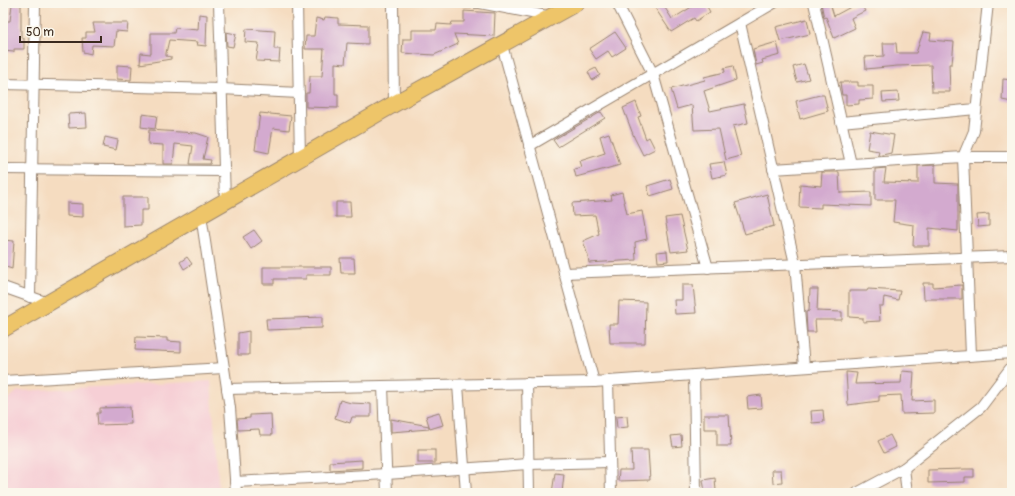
<svg xmlns="http://www.w3.org/2000/svg" width="1015" height="496" font-family="Pangolin,sans-serif">
<style>
.built{fill:#f6cfd5}
.building{fill:#d3aacf}
.lines{fill:none;stroke-linecap:round;stroke-linejoin:round}
.street-casing{stroke:#98836f;stroke-width:12}
.primary-casing{stroke:#98836f;stroke-width:18}
.street{stroke:#fff;stroke-width:10}
.primary{stroke:#eec569;stroke-width:16}
</style>
<rect width="100%" height="100%" fill="#fbf7ec"/>
<filter id="ink" filterUnits="userSpaceOnUse"><feTurbulence type="fractalNoise" baseFrequency=".025" numOctaves="2"/><feDisplacementMap in="SourceGraphic" scale="8" xChannelSelector="R" yChannelSelector="G"/><feConvolveMatrix kernelMatrix="1 2 1 2 8 2 1 2 1" color-interpolation-filters="sRGB"/></filter>
<filter id="wash" filterUnits="userSpaceOnUse"><feTurbulence type="fractalNoise" baseFrequency=".012" numOctaves="4" result="noise"/><feDisplacementMap in="SourceGraphic" scale="16" xChannelSelector="R" yChannelSelector="G"/><feGaussianBlur stdDeviation="0.9" result="paint"/><feColorMatrix in="noise" values="0 0 0 0 0 0 0 0 0 0 0 0 0 0 0 0 0 1.4 0 .05"/><feComposite in="paint" operator="in"/></filter>
<g filter="url(#wash)">
<rect width="100%" height="100%" fill="#f5dcc0"/>
<polygon class="built" points="211,381 219,493 3,493 3,403 18,391"/>
<g id="blocks">
<g class="building">
<polygon points="662,3 672,19 698,3 705,3 710,12 696,21 694,18 671,32 655,8"/>
<polygon points="821,3 830,3 834,16 858,3 860,3 865,11 851,18 855,28 834,38 826,17 824,18"/>
<polygon points="12,4 21,5 21,38 24,38 24,49 14,49 14,52 3,51 3,21 10,21"/>
<polygon points="464,11 495,13 494,36 454,34 458,44 434,55 402,53 403,39 412,39 412,30 436,30 437,24 451,25 452,22 464,22"/>
<polygon points="199,14 207,15 206,46 197,45 198,42 169,40 166,53 166,56 171,57 171,59 140,64 141,53 151,54 151,33 174,33 175,28 198,30"/>
<polygon points="325,17 338,18 338,24 368,25 368,44 347,43 345,64 335,63 335,94 338,94 338,108 306,107 306,93 309,93 310,76 322,76 324,49 305,49 306,36 314,36 316,18 324,20"/>
<polygon points="807,19 810,34 780,41 776,27"/>
<polygon points="93,23 128,23 127,32 116,31 114,46 92,45 91,54 83,52 82,38 86,38 86,32 95,32"/>
<polygon points="246,29 275,31 274,49 280,49 279,62 256,61 259,43 245,42"/>
<polygon points="226,32 236,34 233,47 227,46"/>
<polygon points="615,32 626,48 612,57 608,51 596,59 589,49"/>
<polygon points="923,32 931,33 930,40 954,42 952,64 949,64 950,92 932,92 931,65 897,66 866,69 865,57 884,56 883,43 896,43 897,53 916,53"/>
<polygon points="777,42 780,55 762,60 763,63 756,65 753,49"/>
<polygon points="804,64 809,79 797,82 793,67"/>
<polygon points="117,65 132,66 131,80 117,79"/>
<polygon points="733,66 736,80 704,91 710,111 744,104 748,123 733,126 741,156 726,160 719,129 694,130 692,105 677,109 671,89 705,80 704,77 725,72 724,68"/>
<polygon points="596,68 600,75 592,80 588,72"/>
<polygon points="1003,79 1012,80 1012,102 1002,100"/>
<polygon points="840,82 858,82 858,86 873,86 873,99 859,100 859,104 846,105 846,95 842,95"/>
<polygon points="898,92 899,101 883,102 882,93"/>
<polygon points="820,95 824,95 828,111 800,119 796,101"/>
<polygon points="636,102 641,116 638,117 646,139 649,137 655,149 643,155 634,137 623,108"/>
<polygon points="601,112 605,118 558,147 553,140"/>
<polygon points="86,113 87,127 69,128 68,114"/>
<polygon points="260,113 291,116 289,130 273,128 269,153 255,150"/>
<polygon points="142,114 157,116 155,129 141,127"/>
<polygon points="149,130 196,133 208,137 203,159 211,160 210,164 190,164 193,146 175,144 173,164 163,164 163,145 148,144"/>
<polygon points="870,131 894,135 891,153 878,156 879,151 867,149"/>
<polygon points="609,133 620,165 576,177 574,169 582,167 580,161 605,153 600,136"/>
<polygon points="105,137 118,140 116,150 103,147"/>
<polygon points="724,162 727,175 712,178 709,164"/>
<polygon points="935,165 935,183 958,184 958,231 929,228 929,246 913,246 914,225 893,222 895,200 875,200 875,169 886,168 884,182 918,183 918,166"/>
<polygon points="822,172 839,172 840,193 871,192 871,206 821,204 821,208 799,207 800,184 821,186"/>
<polygon points="670,179 673,189 650,196 647,186"/>
<polygon points="622,192 627,214 642,211 647,239 635,242 636,260 589,263 588,256 583,241 599,234 595,215 573,216 572,203 612,200 611,195"/>
<polygon points="767,194 774,226 745,234 735,203"/>
<polygon points="123,197 148,197 148,210 141,210 141,225 123,226"/>
<polygon points="336,202 350,202 351,217 336,217"/>
<polygon points="67,203 83,204 83,217 67,216"/>
<polygon points="989,214 989,226 978,227 977,215"/>
<polygon points="680,216 688,250 671,252 665,218"/>
<polygon points="254,230 262,241 251,249 243,237"/>
<polygon points="3,240 14,241 12,269 3,266"/>
<polygon points="667,251 668,261 658,262 657,252"/>
<polygon points="187,257 192,264 184,269 180,262"/>
<polygon points="340,258 354,258 355,273 341,273"/>
<polygon points="263,267 331,267 331,275 306,275 306,279 274,279 274,284 263,284"/>
<polygon points="923,283 933,283 933,287 962,285 962,299 924,299"/>
<polygon points="682,285 693,285 696,313 675,314 674,300 682,300"/>
<polygon points="810,289 818,289 817,311 842,312 842,320 815,320 816,332 807,332 806,312 809,311"/>
<polygon points="868,289 900,291 898,300 884,297 883,306 879,306 880,321 863,322 863,318 849,317 849,291 867,291"/>
<polygon points="619,301 646,302 645,343 610,343 609,324 618,324"/>
<polygon points="322,317 322,328 267,330 266,319"/>
<polygon points="249,331 249,355 238,355 238,333"/>
<polygon points="136,337 167,338 167,341 181,342 181,352 135,350"/>
<polygon points="902,371 914,372 912,401 934,400 934,413 902,414 901,395 879,396 879,401 848,405 846,372 857,373 855,384 901,383"/>
<polygon points="761,395 762,408 748,409 747,397"/>
<polygon points="340,400 351,403 371,404 371,417 352,417 350,423 335,418"/>
<polygon points="130,407 131,424 98,425 97,413 100,413 100,408"/>
<polygon points="823,410 824,422 812,423 811,411"/>
<polygon points="439,412 443,425 430,429 426,416"/>
<polygon points="271,414 272,435 260,435 259,429 238,430 237,419 250,418 250,415"/>
<polygon points="704,415 729,415 731,446 717,446 717,429 704,429"/>
<polygon points="627,416 628,427 617,428 616,417"/>
<polygon points="391,419 429,426 429,429 391,432"/>
<polygon points="681,435 682,446 673,447 671,436"/>
<polygon points="890,435 896,447 884,453 878,441"/>
<rect x="418" y="450" width="17" height="13"/>
<polygon points="631,450 648,450 650,480 618,481 619,470 632,470"/>
<polygon points="362,460 362,468 330,470 330,462"/>
<polygon points="965,469 974,469 974,477 965,477 965,482 928,483 928,470"/>
<polygon points="772,470 781,470 782,482 773,483"/>
<polygon points="555,473 564,474 562,493 552,493"/>
<polygon points="715,478 716,491 705,492 703,480"/>
</g>
</g>
</g>
<g filter="url(#ink)">
<use href="#blocks" fill-opacity="0" stroke="#98836f" stroke-width="1"/>
<g class="lines">
<g class="street-casing">
<g id="street">
<polyline points="219,3 225,201"/>
<polyline points="297,3 300,158"/>
<polyline points="393,3 394,104"/>
<polyline points="466,3 480,3 552,17"/>
<polyline points="617,3 653,74 708,268"/>
<polyline points="814,3 851,164"/>
<polyline points="740,23 795,264 804,367"/>
<polyline points="502,45 594,382 1012,353"/>
<polyline points="3,84 221,89 299,93"/>
<polyline points="841,122 976,109"/>
<polyline points="529,146 774,3"/>
<polyline points="3,169 224,171"/>
<polyline points="773,169 963,157 974,131 988,3"/>
<polyline points="201,215 230,408 236,493"/>
<polyline points="564,273 1012,256"/>
<polyline points="3,287 48,303"/>
<polyline points="30,297 35,3"/>
<polyline points="971,355 963,157 1012,157"/>
<polyline points="694,375 696,493"/>
<polyline points="3,381 224,368"/>
<polyline points="608,381 611,493"/>
<polyline points="527,383 529,493"/>
<polyline points="458,385 466,493"/>
<polyline points="383,386 387,493"/>
<polyline points="227,389 594,382"/>
<polyline points="904,468 907,493"/>
<polyline points="235,482 387,474 528,464 610,462"/>
<polyline points="857,493 904,468 981,407 1012,366"/>
</g>
</g>
<g class="primary-casing">
<polyline id="primary" points="3,329 394,104 576,3"/>
</g>
<use href="#street" class="street"/>
<use href="#primary" class="primary"/>
</g>
</g>
<rect width="1015" height="496" fill="none" stroke="#fbf7ec" stroke-width="16"/>
<path d="M20 36v6h81v-6" fill="none" stroke="#3b2a1e" stroke-width="2"/>
<text x="26" y="36" font-size="12" fill="#3b2a1e" stroke="#fbf7ec" stroke-width="3" paint-order="stroke">50 m</text>
</svg>
